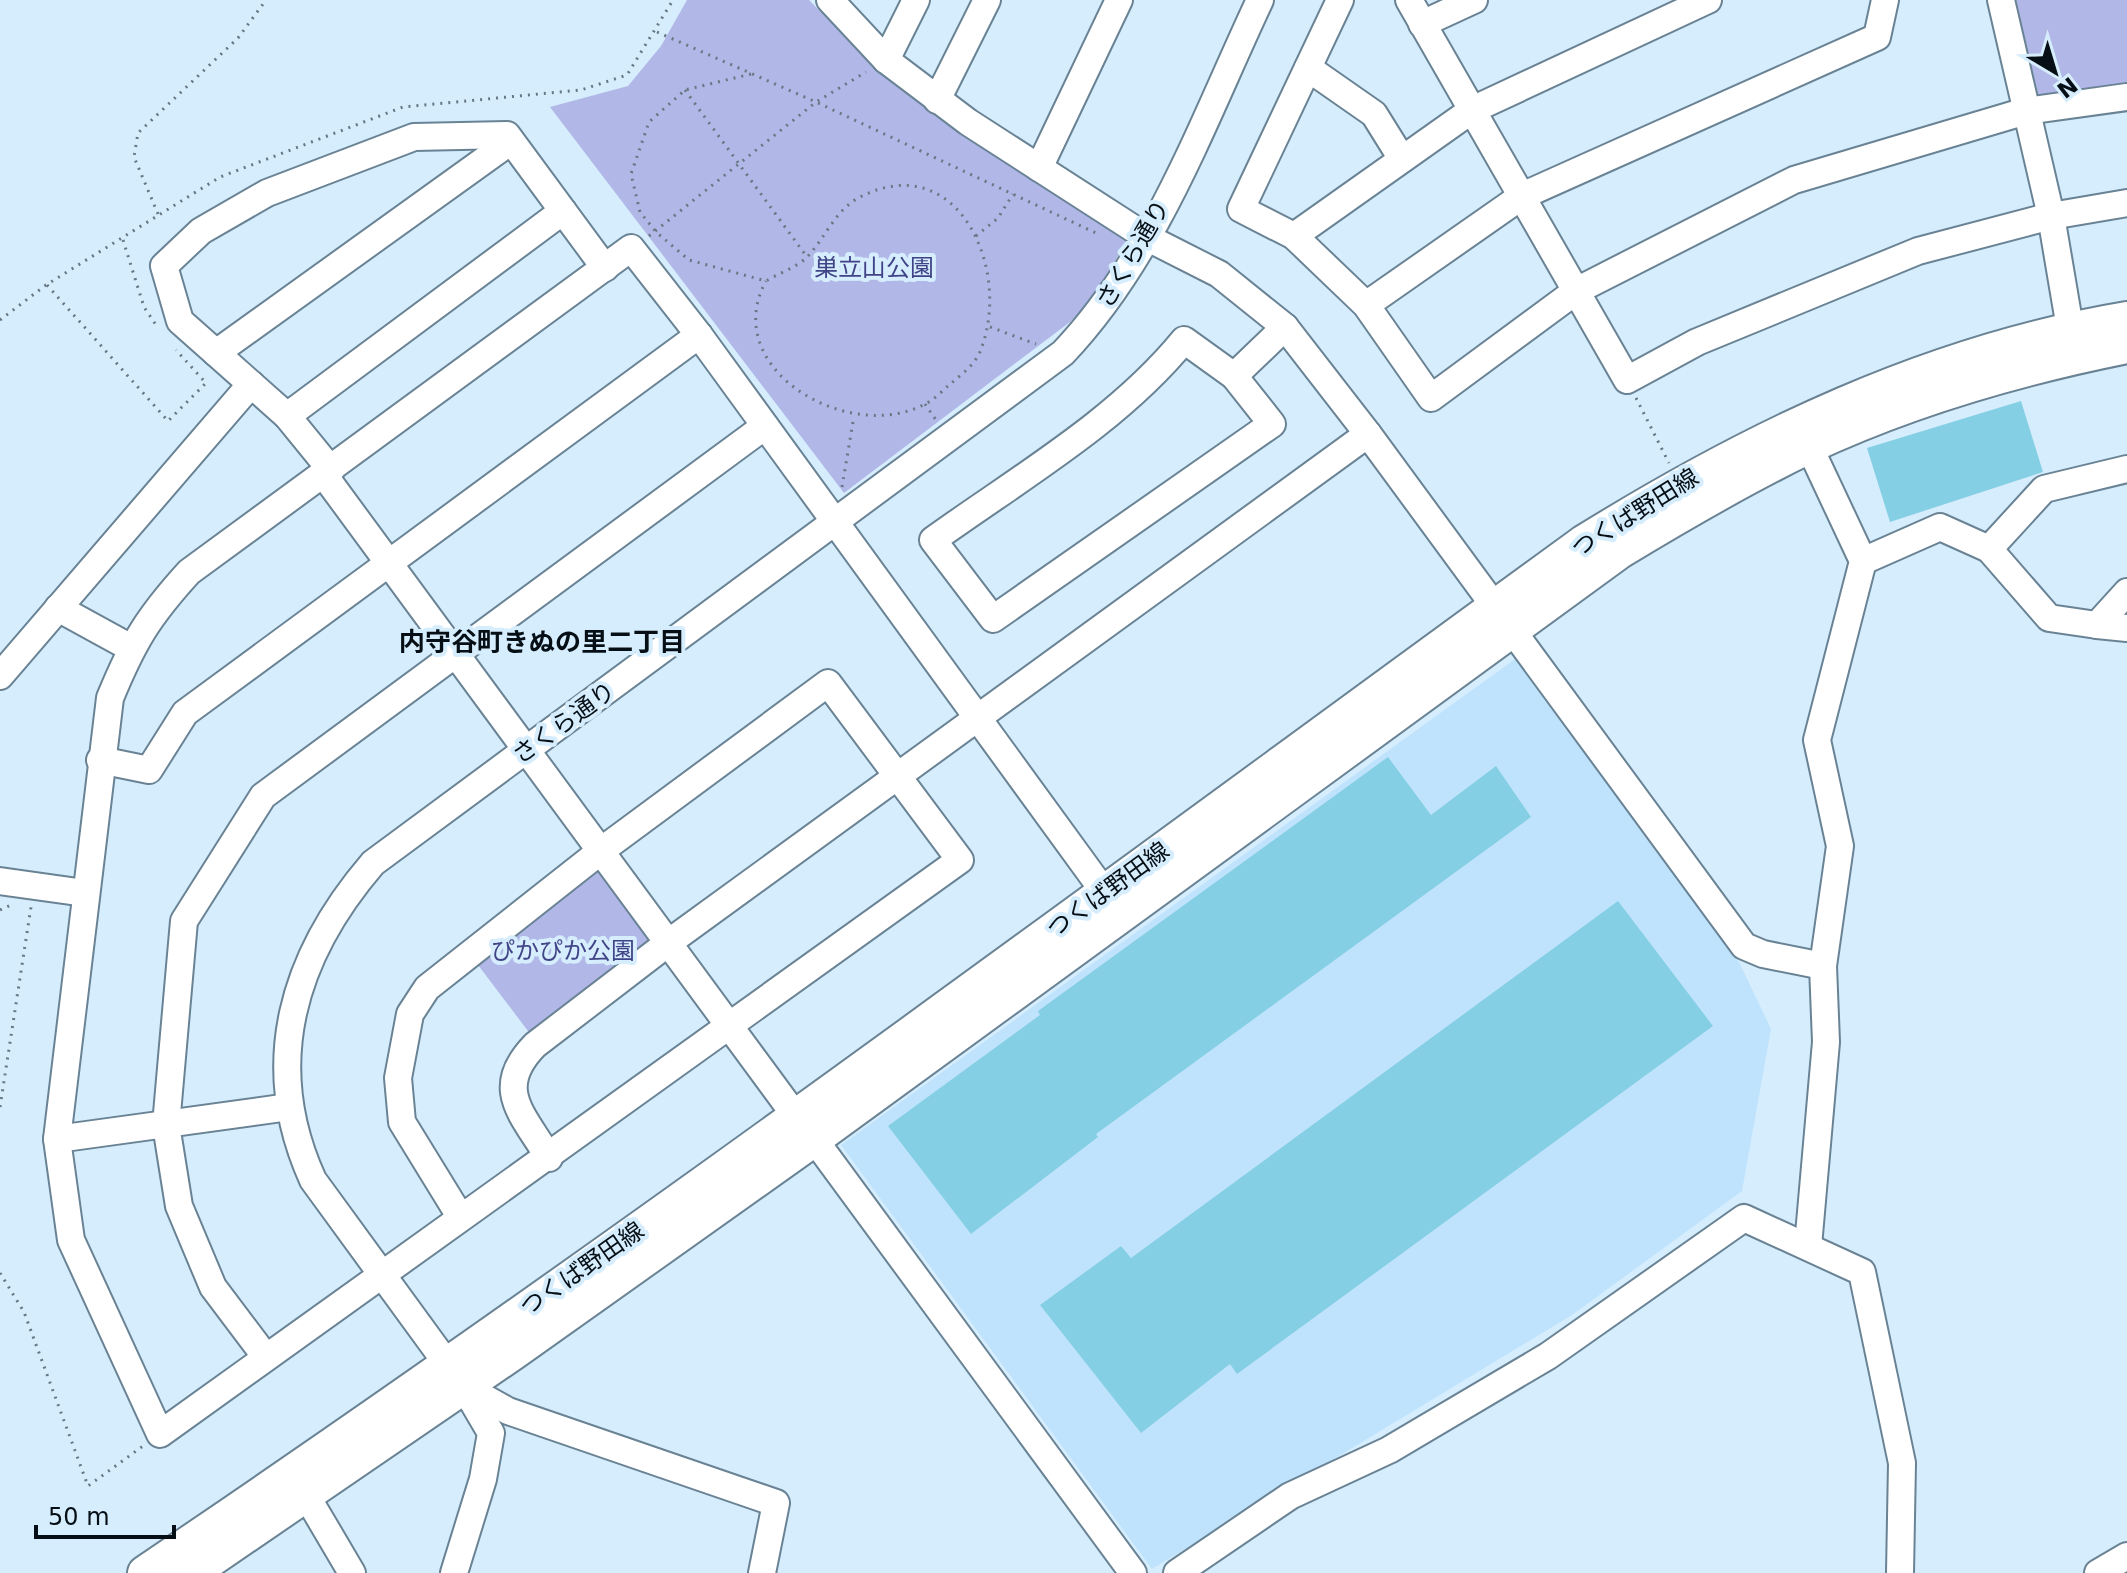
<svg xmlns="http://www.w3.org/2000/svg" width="2127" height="1573" font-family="'DejaVu Sans','Noto Sans JP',sans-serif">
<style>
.built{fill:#bfe3fc}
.green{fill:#b1b7e6}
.building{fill:#85cfe5}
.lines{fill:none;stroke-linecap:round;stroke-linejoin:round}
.minor-casing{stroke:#698395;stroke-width:30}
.major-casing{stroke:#698395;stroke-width:38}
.path{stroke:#687883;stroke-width:3;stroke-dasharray:2 6;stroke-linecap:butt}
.minor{stroke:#fff;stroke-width:26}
.major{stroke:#fff;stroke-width:34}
.labels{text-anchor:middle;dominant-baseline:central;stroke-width:8;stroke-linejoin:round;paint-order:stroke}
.street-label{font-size:24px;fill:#050f15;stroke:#d6edfd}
.park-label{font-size:24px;fill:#404386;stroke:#d6edfd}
.neighbourhood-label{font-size:26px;font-weight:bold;fill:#050f15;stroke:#d6edfd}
</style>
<rect width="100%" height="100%" fill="#d6edfd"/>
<polygon class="built" points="1518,657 1740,964 1771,1029 1742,1191 1572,1315 1152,1569 841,1145"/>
<g class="green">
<polygon points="687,0 809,0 862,54 929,111 1128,239 1091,301 1070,322 844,493 550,107 628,86 661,46"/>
<polygon points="2008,0 2127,0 2127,85 2036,101"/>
<polygon points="598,865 656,943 531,1035 472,957"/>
</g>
<g class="building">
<polygon points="2021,401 2043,472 1890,522 1867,448"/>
<polygon points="1388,757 1431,815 1496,766 1531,817 1096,1134 1098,1137 971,1234 888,1126 1040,1015 1038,1011"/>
<polygon points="1618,901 1713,1026 1237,1374 1230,1364 1141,1433 1040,1305 1121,1246 1131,1258"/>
</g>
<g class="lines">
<g class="minor-casing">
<g id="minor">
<polyline points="830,0 886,60 968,122 1148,238 1219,274 1285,327 1368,434 1744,946 1763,954 1823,966"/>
<polyline points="1340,0 1241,209 1294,236 1366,305 1431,398 1576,291 1627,380 1697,342 1918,251 2051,216 2127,203"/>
<polyline points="1409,0 1576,291 1794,180 2026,111 2127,97"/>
<polyline points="2001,0 2051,216 2070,328"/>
<polyline points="1422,24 1474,0"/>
<polyline points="886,60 916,0"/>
<polyline points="1308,68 1374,114 1402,159"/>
<polyline points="937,100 987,0"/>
<polyline points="1039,168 1119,0"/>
<polyline points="1294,236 1472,110 1708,0"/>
<polyline points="1366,305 1522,196 1877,37 1885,0"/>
<path d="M 1184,340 L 1234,376 L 1272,424 L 993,619 L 933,540 C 1019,478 1117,422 1184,340 Z"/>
<polyline points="216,353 511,141"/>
<polyline points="1234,376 1285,327"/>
<polyline points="287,416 563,211"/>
<polyline points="331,470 287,416 180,321 164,266 201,231 267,193 414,137 507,135 605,268"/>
<polyline points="324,475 797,1118"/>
<polyline points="1989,549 2049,618 2097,625 2127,592"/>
<polyline points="1863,561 1940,527 1989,549 2044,489 2127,469"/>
<polyline points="58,608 131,648"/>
<polyline points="2097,625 2127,628"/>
<polyline points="0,676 251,384"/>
<polyline points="100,760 149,770 185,713 699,335"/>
<polyline points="0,881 85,893"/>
<polyline points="57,1139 289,1107"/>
<polyline points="814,1139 1133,1573"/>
<path d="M 549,1158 C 523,1114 492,1089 535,1045 L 668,943 L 1368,434"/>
<path d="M 461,1218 L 402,1122 L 398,1078 L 410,1014 L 427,988 L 602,850 L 828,683 L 960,860 L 160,1434 L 71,1240 L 57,1139 L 110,698 C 133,642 148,617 189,572 L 631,248 L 699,335 L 1105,893"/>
<polyline points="1808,1246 1826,1042 1823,966 1840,846 1817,740 1863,561 1809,446"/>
<polyline points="265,1356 213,1287 179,1206 166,1125 184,921 263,796 765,426"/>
<polyline points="467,1388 508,1411 776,1503 762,1573"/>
<polyline points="306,1495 352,1573"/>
<path d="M 454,1573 L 483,1479 L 491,1433 L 464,1387 L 313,1180 C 260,1064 293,956 373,863 L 1063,353 C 1156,255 1203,121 1260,0"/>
<polyline points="1177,1573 1290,1496 1389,1450 1548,1356 1744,1218 1862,1272 1902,1463 1900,1573"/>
<polyline points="2098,1573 2127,1556"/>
</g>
</g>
<g class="major-casing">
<g id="major">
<path d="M 145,1573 C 634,1243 1106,890 1583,543 C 1752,438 1930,352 2127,319"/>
<path d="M 191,1573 L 514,1352 L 814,1139 L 1620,551 C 1681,514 1743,478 1807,447 C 1909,399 2017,368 2127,346"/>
</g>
</g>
<g class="path">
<polyline points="657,32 816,102 1098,234"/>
<path d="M 751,74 L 685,90 L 649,122 L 631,174 L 640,212 L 656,232 L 689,260 L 766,281 C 779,273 798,267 808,256 C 825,238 836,209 860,197 C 958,147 1012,270 981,349 C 976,364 961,375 949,385 C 942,391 934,400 925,404 C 849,445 718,369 766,281"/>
<polyline points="685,90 807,257"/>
<polyline points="158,214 134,157 138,133 238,38 266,0"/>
<polyline points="649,236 816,102 866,72"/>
<polyline points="976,236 998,218 1013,194"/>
<polyline points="123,240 144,307 158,328"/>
<polyline points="47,285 168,421 206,383 176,350"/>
<polyline points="0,320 46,285 220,177 403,107 581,90 627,75 673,0"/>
<polyline points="990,327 1036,344"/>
<polyline points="1636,398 1669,463"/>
<polyline points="925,404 936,420"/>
<polyline points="842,487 854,416"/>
<polyline points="0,910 11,905"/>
<polyline points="0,1107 31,907"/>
<polyline points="0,1273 24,1312 88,1486 143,1446"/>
</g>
<use href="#minor" class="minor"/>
<use href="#major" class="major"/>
</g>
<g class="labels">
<g class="street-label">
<text transform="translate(1133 254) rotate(-60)">さくら通り</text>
<text transform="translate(1635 513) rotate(-32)">つくば野田線</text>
<text transform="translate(564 723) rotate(-36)">さくら通り</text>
<text transform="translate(1108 890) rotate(-36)">つくば野田線</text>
<text transform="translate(582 1269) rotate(-35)">つくば野田線</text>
</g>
<g class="park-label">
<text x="874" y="268">巣立山公園</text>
<text x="563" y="951">ぴかぴか公園</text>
</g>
<g class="neighbourhood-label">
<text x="542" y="642">内守谷町きぬの里二丁目</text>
</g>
</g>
<g transform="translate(2055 72) rotate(142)" stroke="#d6edfd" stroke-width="6" paint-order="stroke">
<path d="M0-6L14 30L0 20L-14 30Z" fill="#050f15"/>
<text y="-12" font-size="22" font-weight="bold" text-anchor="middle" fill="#050f15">N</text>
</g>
<path d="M36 1525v12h138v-12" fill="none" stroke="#050f15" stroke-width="4"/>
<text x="48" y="1525" font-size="24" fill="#050f15" stroke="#d6edfd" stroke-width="6" paint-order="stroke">50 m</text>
</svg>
